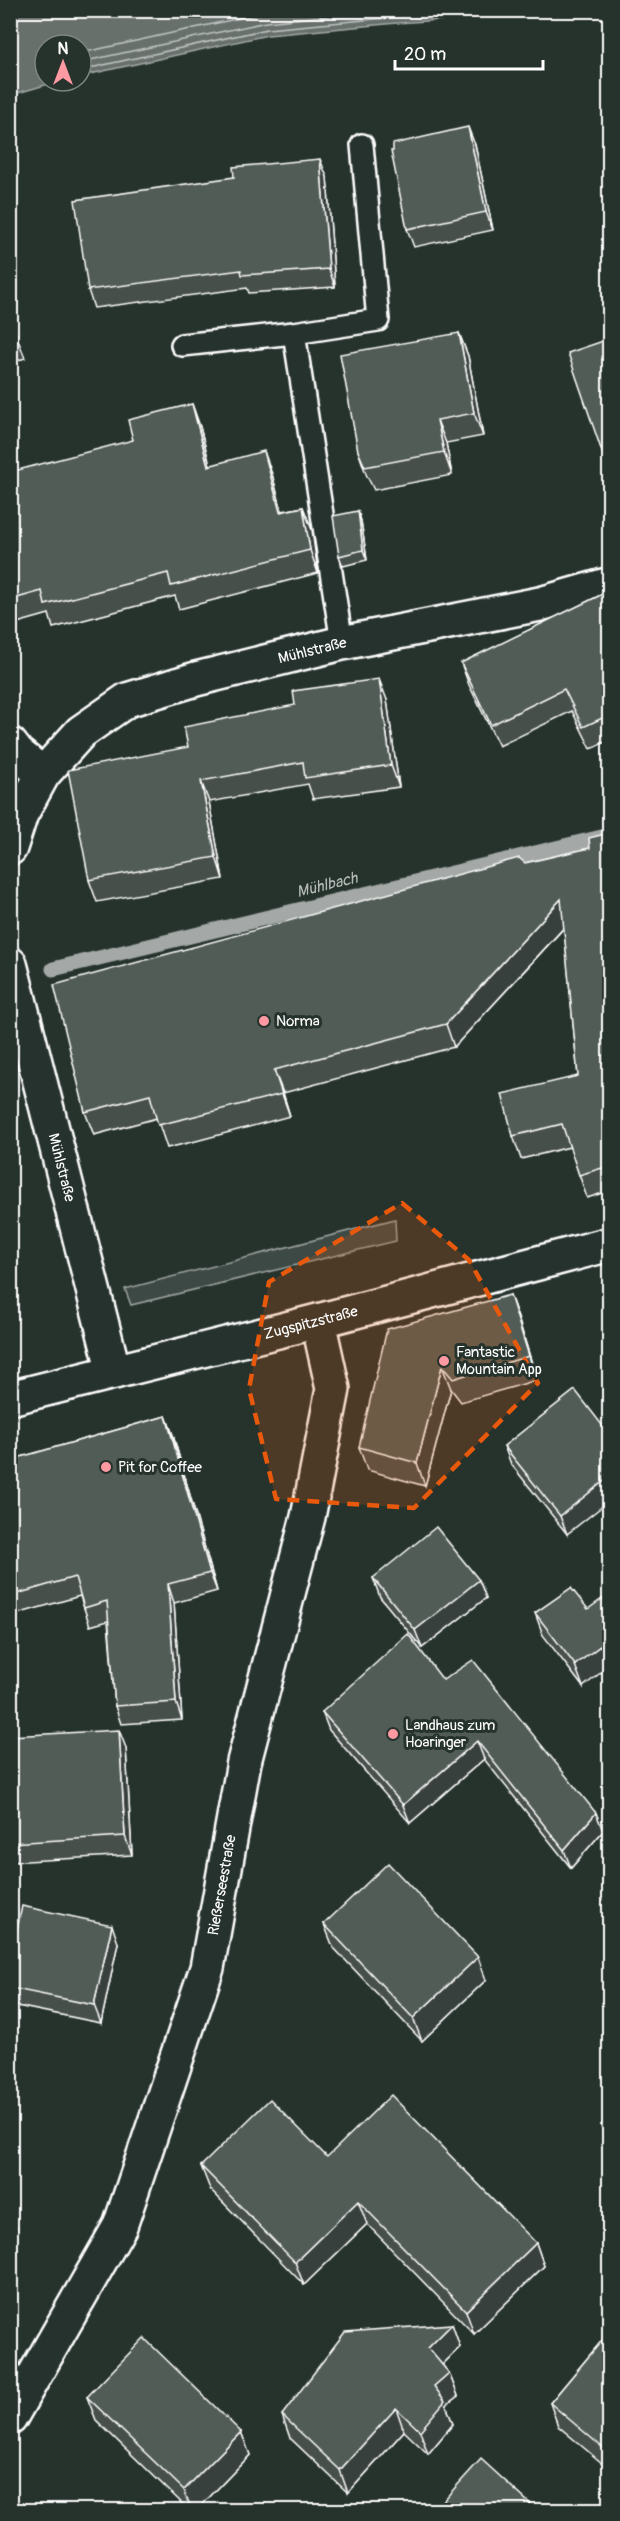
<svg xmlns="http://www.w3.org/2000/svg" width="620" height="2521" font-family="Pangolin,sans-serif">
<style>
.green{fill:#3e4944;stroke:#9ea4a2;stroke-width:1.5}
.water{fill:#67706c;stroke:#a4a9a7;stroke-width:1.5}
.lines{fill:none;stroke-linecap:round;stroke-linejoin:round}
.shore{stroke:#c2c6c4;stroke-width:1.5}
.stream{stroke:#a4a9a7;stroke-width:15}
.service-casing{stroke:#fff;stroke-width:26}
.minor-casing{stroke:#fff;stroke-width:38}
.primary-casing{stroke:#fff;stroke-width:38}
.service{stroke:#26332d;stroke-width:21}
.minor{stroke:#26332d;stroke-width:33}
.primary{stroke:#26332d;stroke-width:33}
.wall{fill:#464f4b;stroke:#fff;stroke-width:1.5}
.shaded-wall{fill:#39403d;stroke:#fff;stroke-width:1.5}
.building{fill:#515c57;stroke:#fff;stroke-width:1.5}
.marked{fill:#e8590c;fill-opacity:0.2;stroke:#e8590c;stroke-width:4.5;stroke-dasharray:12 8;stroke-linejoin:round}
.poi-dot{fill:#ff9aa2;stroke:#26332d;stroke-width:2}
.labels{text-anchor:middle;dominant-baseline:central;stroke-width:6;stroke-linejoin:round;paint-order:stroke}
.street-label{font-size:15px;fill:#fff;stroke:#26332d}
.poi-label{font-size:15px;fill:#fff;stroke:#26332d;text-anchor:start}
.water-label{font-size:16px;font-style:italic;fill:#b3b8b6;stroke:#26332d}
</style>
<rect width="100%" height="100%" fill="#26332d"/>
<filter id="ink" filterUnits="userSpaceOnUse"><feTurbulence type="fractalNoise" baseFrequency=".0167" numOctaves="2"/><feDisplacementMap in="SourceGraphic" scale="12" xChannelSelector="R" yChannelSelector="G"/><feConvolveMatrix kernelMatrix="1 2 1 2 8 2 1 2 1" color-interpolation-filters="sRGB"/></filter>
<g filter="url(#ink)">
<polygon class="green" points="395,1219 396,1241 131,1305 125,1289"/>
<polygon class="water" points="609,10 609,13 517,15 397,23 268,35 81,76 81,45 45,45 45,81 59,81 11,95 11,11"/>
<g class="lines">
<g class="shore">
<polyline points="81,53 263,13 290,10"/>
<polyline points="81,62 266,22 385,10"/>
<polyline points="81,70 267,29 397,17 500,10"/>
</g>
<polyline class="stream" points="53,969 610,835"/>
<g class="service-casing">
<g id="service">
<polyline points="182,345 294,333"/>
<polyline points="342,643 294,333 378,320 362,145"/>
</g>
</g>
<g class="minor-casing">
<g id="minor">
<polyline points="10,744 17,753 43,774"/>
<path id="s1" d="M 10,848 L 21,814 L 43,774 L 81,732 L 127,700 L 196,679 L 342,643 L 540,604 L 610,584"/>
<path id="s2" d="M 10,964 L 114,1372"/>
<path id="s3" d="M 10,2418 L 120,2226 L 207,1968 L 244,1762 L 308,1517 L 333,1389 L 318,1321"/>
</g>
</g>
<g class="primary-casing">
<g id="primary">
<path id="s4" d="M 10,1398 L 318,1321 L 610,1244"/>
</g>
</g>
<use href="#service" class="service"/>
<use href="#minor" class="minor"/>
<use href="#primary" class="primary"/>
</g>
<g class="wall">
<polygon points="475,145 493,230 414,247 407,229"/>
<polygon points="327,177 335,287 249,293 247,288 94,308 88,290"/>
<polygon points="10,319 25,358 10,363"/>
<polygon points="459,333 468,356 483,436 446,443 452,475 374,490 366,474 358,451"/>
<polygon points="609,339 609,472 601,449"/>
<polygon points="192,404 200,427 210,465 272,474 282,511 303,507 312,530 318,573 179,609 175,596 53,628 49,614 10,625 10,512 133,440"/>
<polygon points="358,511 361,521 367,560 343,566 339,556"/>
<polygon points="609,591 609,740 591,749 572,711 499,746 469,685 461,663"/>
<polygon points="387,700 399,787 313,799 308,784 209,802 223,879 97,902 89,880 188,747"/>
<polygon points="609,833 609,1191 587,1198 570,1147 521,1159 513,1136 578,1076 564,928 454,1047 283,1093 290,1116 196,1141 167,1148 157,1118 94,1135 85,1112 525,863 590,848"/>
<polygon points="510,1295 518,1318 537,1380 461,1402 451,1389 425,1486 367,1470 359,1447"/>
<polygon points="575,1390 567,1534 511,1464 504,1446"/>
<polygon points="166,1416 173,1435 217,1591 174,1603 182,1720 121,1724 115,1706 108,1621 90,1626 80,1596 10,1616 10,1460"/>
<polygon points="373,1578 479,1580 486,1598 422,1648 380,1597"/>
<polygon points="571,1588 583,1687 543,1635 535,1613"/>
<polygon points="443,1680 596,1813 603,1831 571,1868 484,1759 410,1823 329,1730 322,1712"/>
<polygon points="10,1736 126,1748 132,1855 10,1862"/>
<polygon points="324,1924 486,1980 422,2041 333,1947"/>
<polygon points="118,1943 101,2023 12,2005 10,2002 10,1962"/>
<polygon points="609,2118 609,2146 601,2125"/>
<polygon points="327,2157 536,2243 544,2266 474,2334 367,2224 304,2285 210,2189 201,2166"/>
<polygon points="10,2209 17,2228 10,2232"/>
<polygon points="452,2324 460,2347 442,2365 449,2373 458,2396 446,2405 453,2424 428,2454 404,2431 348,2493 290,2438 282,2415"/>
<polygon points="609,2332 609,2469 558,2426 550,2403"/>
<polygon points="87,2397 241,2432 250,2455 196,2511 190,2511 96,2420"/>
</g>
<g class="shaded-wall">
<polygon points="468,127 475,145 493,230 486,212"/>
<polygon points="320,159 327,177 335,287 329,269"/>
<polygon points="459,333 468,356 483,436 474,413"/>
<polygon points="192,404 200,427 216,489 208,466"/>
<polygon points="437,420 446,443 452,475 444,452"/>
<polygon points="264,451 272,474 288,535 280,512"/>
<polygon points="303,507 312,530 318,573 310,550"/>
<polygon points="358,511 361,521 367,560 363,550"/>
<polygon points="379,679 387,700 399,787 391,765"/>
<polygon points="201,781 209,802 223,879 216,857"/>
<polygon points="561,899 569,922 454,1047 446,1024"/>
<polygon points="274,1070 283,1093 290,1116 282,1094"/>
<polygon points="510,1295 518,1318 537,1380 529,1356"/>
<polygon points="442,1366 451,1389 425,1486 417,1463"/>
<polygon points="166,1416 173,1435 217,1591 210,1573"/>
<polygon points="609,1477 609,1501 567,1534 560,1516"/>
<polygon points="479,1580 486,1598 422,1648 415,1630"/>
<polygon points="168,1584 174,1603 182,1720 176,1702"/>
<polygon points="609,1639 609,1666 583,1687 575,1665"/>
<polygon points="119,1730 126,1748 132,1855 125,1836"/>
<polygon points="477,1741 484,1759 410,1823 403,1805"/>
<polygon points="596,1813 603,1831 571,1868 564,1850"/>
<polygon points="112,1925 118,1943 101,2023 94,2005"/>
<polygon points="478,1957 486,1980 422,2041 413,2018"/>
<polygon points="358,2201 367,2224 304,2285 295,2262"/>
<polygon points="536,2243 544,2266 474,2334 466,2311"/>
<polygon points="452,2324 460,2347 436,2371 428,2348"/>
<polygon points="449,2373 458,2396 446,2405 453,2424 428,2454 420,2431 434,2386"/>
<polygon points="396,2408 404,2431 348,2493 340,2470"/>
<polygon points="241,2432 250,2455 196,2511 192,2511 184,2490"/>
</g>
<g class="building">
<polygon points="468,127 486,212 407,229 391,151 393,151 393,144"/>
<polygon points="320,159 329,269 242,275 241,270 88,290 75,200 234,177 233,167"/>
<polygon points="10,319 17,334 10,337"/>
<polygon points="459,333 474,413 437,420 444,452 365,467 358,451 340,354"/>
<polygon points="609,339 609,446 601,449 568,353"/>
<polygon points="192,404 208,466 264,451 280,512 303,507 310,550 171,586 168,573 45,605 42,591 10,600 10,512 12,511 10,505 10,472 133,440 128,420"/>
<polygon points="358,511 363,550 339,556 333,516"/>
<polygon points="609,591 609,715 583,727 564,689 491,725 461,663"/>
<polygon points="379,679 391,765 305,778 303,762 201,781 216,857 89,880 68,770 188,747 184,727 295,705 293,691"/>
<polygon points="609,833 609,1166 579,1175 562,1124 513,1136 502,1094 578,1076 561,899 446,1024 274,1070 282,1094 187,1118 158,1125 150,1095 85,1112 54,985 519,858 525,863 590,848 589,838"/>
<polygon points="510,1295 529,1356 453,1379 442,1366 417,1463 359,1447 387,1329"/>
<polygon points="575,1390 609,1434 609,1477 560,1516 504,1446"/>
<polygon points="166,1416 210,1573 168,1584 176,1702 115,1706 107,1601 84,1608 75,1577 10,1596 10,1460"/>
<polygon points="436,1527 479,1580 415,1630 373,1578"/>
<polygon points="571,1588 588,1609 609,1594 609,1639 575,1665 535,1613"/>
<polygon points="408,1634 443,1680 473,1660 596,1813 564,1850 477,1741 403,1805 322,1712"/>
<polygon points="119,1730 125,1836 10,1843 10,1736"/>
<polygon points="388,1863 478,1957 413,2018 324,1924"/>
<polygon points="22,1906 112,1925 94,2005 10,1988 10,1962"/>
<polygon points="391,2095 536,2243 466,2311 358,2201 295,2262 201,2166 270,2099 327,2157"/>
<polygon points="609,2118 609,2135 601,2125"/>
<polygon points="452,2324 428,2348 449,2373 434,2386 445,2401 420,2431 396,2408 340,2470 282,2415 345,2332"/>
<polygon points="609,2332 609,2453 550,2403"/>
<polygon points="144,2338 241,2432 184,2490 87,2397"/>
<polygon points="481,2459 538,2511 434,2511"/>
</g>
</g>
<path class="marked" d="M 402,1203 L 469,1260 L 538,1383 L 414,1508 L 276,1499 L 249,1389 L 269,1282 Z"/>
<g class="poi-dot">
<circle cx="264" cy="1021" r="6"/>
<circle cx="444" cy="1361" r="6"/>
<circle cx="106" cy="1467" r="6"/>
<circle cx="393" cy="1734" r="6"/>
</g>
<g class="labels">
<g class="street-label">
<text stroke="none"><textPath href="#s1" startOffset="386">Mühlstraße</textPath></text>
<text stroke="none"><textPath href="#s2" startOffset="210">Mühlstraße</textPath></text>
<text stroke="none"><textPath href="#s4" startOffset="310">Zugspitzstraße</textPath></text>
<text stroke="none"><textPath href="#s3" startOffset="578">Rießerseestraße</textPath></text>
</g>
<g class="poi-label">
<text x="276" y="1021">Norma</text>
<text x="456" y="1352">Fantastic<tspan x="456" dy="17">Mountain App</tspan></text>
<text x="118" y="1467">Pit for Coffee</text>
<text x="405" y="1725">Landhaus zum<tspan x="405" dy="17">Hoaringer</tspan></text>
</g>
<g class="water-label">
<text transform="translate(327 885) rotate(-14)">Mühlbach</text>
</g>
</g>
<rect width="620" height="2521" fill="none" stroke="#26332d" stroke-width="36"/>
<rect x="18" y="18" width="584" height="2485" fill="none" stroke="#fff" stroke-width="2" filter="url(#ink)"/>
<g transform="translate(63 63)"><circle r="28" fill="#26332d" stroke="#7d8581" stroke-width="1.5"/>
<path d="M0-4.5L10 22L0 15L-10 22Z" fill="#ff9aa2"/>
<text y="-9" font-size="16" font-weight="bold" text-anchor="middle" fill="#ffffff">N</text>
</g>
<path d="M395 60v9h148v-9" fill="none" stroke="#ffffff" stroke-width="3"/>
<text x="404" y="60" font-size="18" fill="#ffffff" stroke="#26332d" stroke-width="4.5" paint-order="stroke">20 m</text>
</svg>
